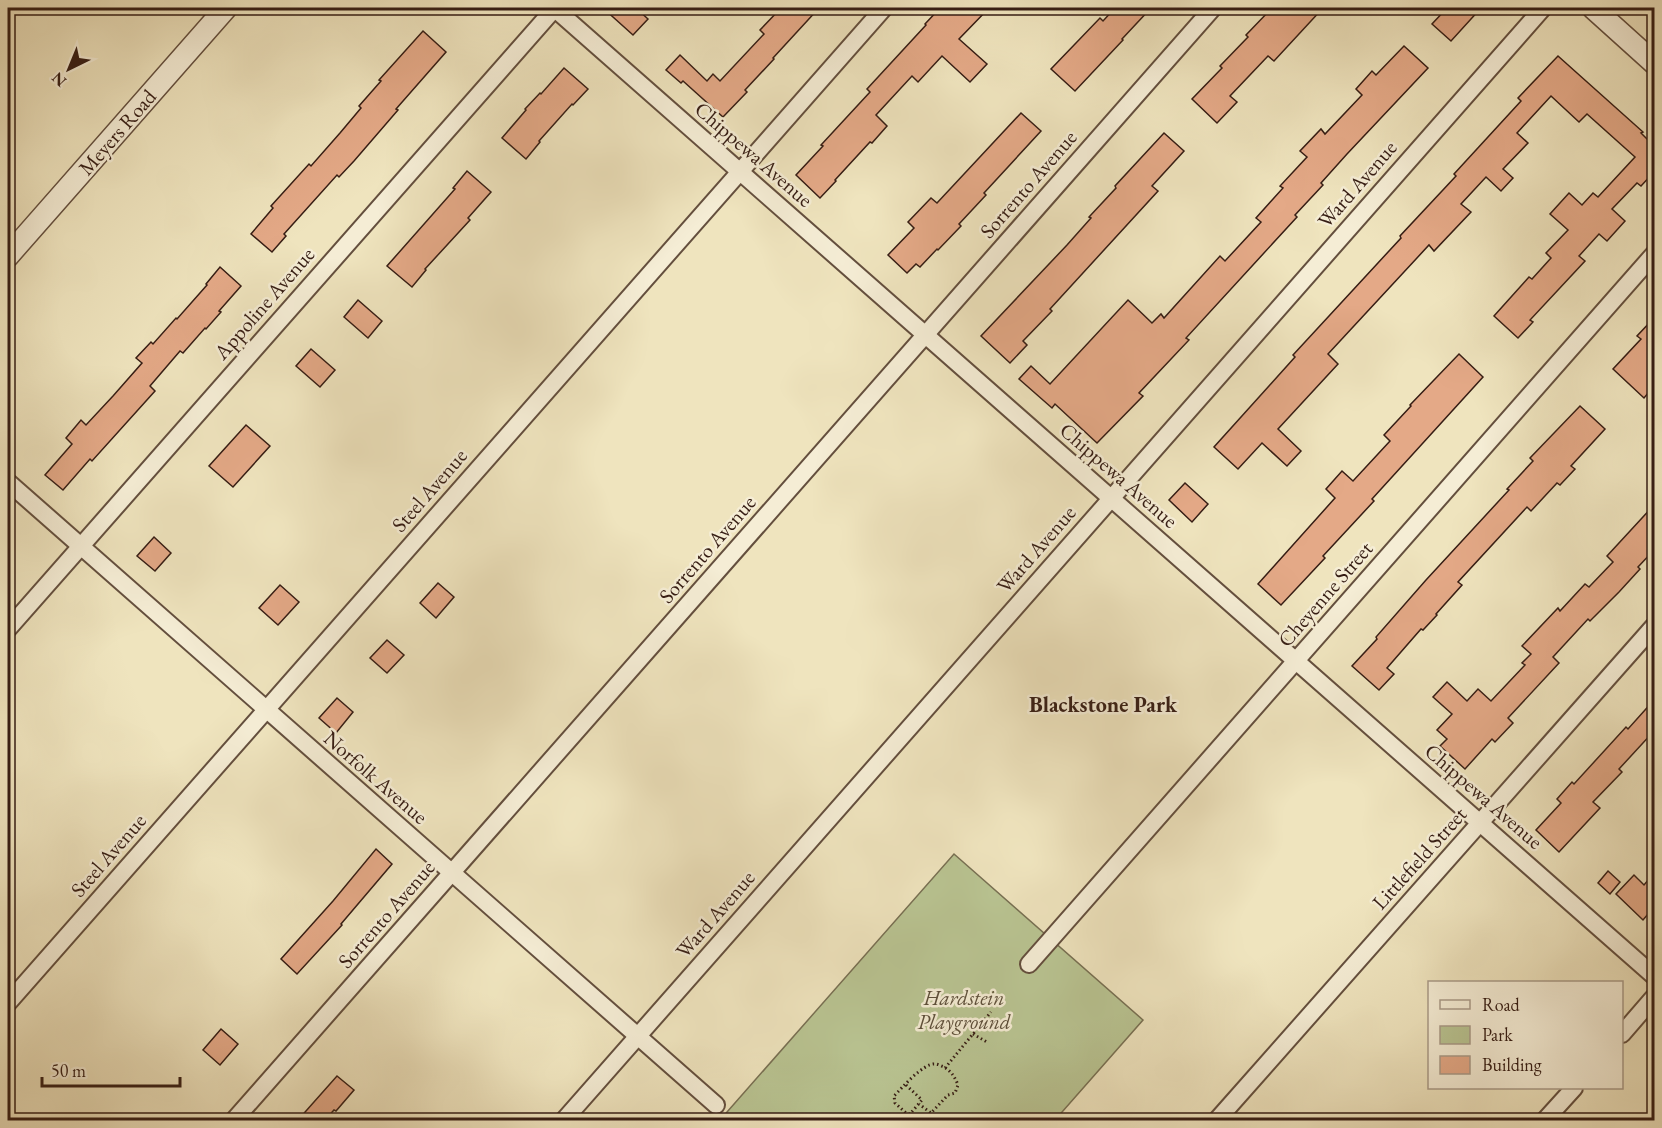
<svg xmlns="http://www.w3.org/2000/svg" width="1662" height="1128" font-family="'EB Garamond',serif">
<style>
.green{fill:#b9c492;stroke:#787053;stroke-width:1.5}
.building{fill:#e4a987;stroke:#361d14;stroke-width:1.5}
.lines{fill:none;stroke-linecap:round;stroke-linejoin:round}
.minor-casing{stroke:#644f3e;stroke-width:20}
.tertiary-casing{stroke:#644f3e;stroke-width:24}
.path{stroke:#361d14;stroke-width:3;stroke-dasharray:1.5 3;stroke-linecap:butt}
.minor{stroke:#f5edd5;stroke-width:16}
.tertiary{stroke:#f5edd5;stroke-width:21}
.labels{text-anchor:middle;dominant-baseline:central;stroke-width:5;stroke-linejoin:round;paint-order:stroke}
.street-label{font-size:21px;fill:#361d14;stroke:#f5edd5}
.park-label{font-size:21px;font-style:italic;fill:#5d4f3a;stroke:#f5edd5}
.neighbourhood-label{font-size:22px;font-weight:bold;fill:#361d14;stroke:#f5edd5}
</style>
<rect width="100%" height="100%" fill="#efe4be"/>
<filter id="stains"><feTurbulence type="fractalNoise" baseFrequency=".00333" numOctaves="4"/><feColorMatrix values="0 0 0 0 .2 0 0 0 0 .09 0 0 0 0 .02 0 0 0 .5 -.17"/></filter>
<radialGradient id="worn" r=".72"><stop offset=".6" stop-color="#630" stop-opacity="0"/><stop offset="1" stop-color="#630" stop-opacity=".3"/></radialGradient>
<polygon class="green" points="954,854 1143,1020 1055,1120 720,1120"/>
<g class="building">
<polygon points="603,8 636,8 648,19 633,35"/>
<polygon points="781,8 819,8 773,58 774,59 745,90 747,92 723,117 683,81 681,83 666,70 680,55 707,81 713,74 720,81 764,34 760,30"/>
<polygon points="940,8 989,8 959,39 987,64 970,82 942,56 918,82 912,76 876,115 887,126 872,143 870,142 835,180 836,181 820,198 796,175 823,146 821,145 870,92 867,89 926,25 925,24"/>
<polygon points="1115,8 1151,8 1122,39 1123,40 1075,91 1051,69 1100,18 1103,21"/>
<polygon points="1272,8 1323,8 1274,61 1268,56 1230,96 1237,102 1217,123 1192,99 1222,68 1220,66 1248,37 1246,35"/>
<polygon points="1447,8 1481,8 1451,41 1432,24"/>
<polygon points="423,31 446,52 396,109 398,110 354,161 339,177 337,175 284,234 286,236 272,252 251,234 273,208 271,206 309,164 311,166 340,133 361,108 359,106 381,81 379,80"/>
<polygon points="1404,46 1428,68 1347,154 1321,183 1323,185 1295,215 1297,217 1186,338 1189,340 1139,393 1143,396 1097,443 1055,404 1052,408 1019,379 1031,366 1050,384 1128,300 1152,323 1161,314 1164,318 1220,256 1225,261 1261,222 1256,218 1283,188 1280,186 1307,157 1300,151 1321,129 1325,134 1362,95 1356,89 1372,71 1376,75"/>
<polygon points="1558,56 1643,132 1641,133 1654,146 1654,172 1641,186 1637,183 1612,209 1625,221 1607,241 1599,234 1579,256 1585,261 1530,320 1533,322 1518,338 1494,316 1529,277 1532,279 1551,258 1546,253 1568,230 1550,214 1569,193 1582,205 1593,193 1598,197 1635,157 1587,114 1579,122 1551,96 1517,133 1528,143 1503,169 1513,178 1501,191 1486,177 1461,204 1471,212 1434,251 1429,245 1328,354 1338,364 1278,429 1301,451 1287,466 1262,443 1238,469 1214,447 1295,357 1293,355 1401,238 1400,236 1456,176 1454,174 1521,101 1518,98"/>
<polygon points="564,68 588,89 573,105 572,104 539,141 540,142 526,159 502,138 526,110 525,109 540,93 541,94"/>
<polygon points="1021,113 1041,131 984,193 986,195 959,224 961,226 938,250 937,249 920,267 916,264 907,273 888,255 914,228 908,222 931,198 937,203"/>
<polygon points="1164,133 1184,151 1152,186 1158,191 1050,309 1052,311 1023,341 1027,345 1010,363 981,336 1067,245 1091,218 1089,217 1116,188 1115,186"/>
<polygon points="467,171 491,192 468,218 470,220 425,269 426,270 412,287 387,266 455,189 453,188"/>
<polygon points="220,267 241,286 219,311 221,312 206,329 205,328 183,353 180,351 150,386 155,391 92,461 90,459 63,490 45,475 72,444 66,438 81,420 86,425 113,396 142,363 136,358 151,342 153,344 176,318 177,319 207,285 206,284"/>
<polygon points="358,300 382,321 368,338 344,317"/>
<polygon points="1654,318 1654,386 1644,398 1613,369 1641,339 1637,336"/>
<polygon points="311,349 335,370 320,387 296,366"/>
<polygon points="1459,354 1483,377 1372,499 1374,501 1323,556 1325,558 1281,605 1258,584 1335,498 1326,489 1342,471 1353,481 1390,441 1384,435 1411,406 1410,405"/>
<polygon points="1580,406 1605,429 1571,466 1575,469 1560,485 1557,483 1531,511 1527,507 1458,582 1462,585 1436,614 1437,615 1423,630 1421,629 1387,668 1394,674 1379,690 1352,666 1377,639 1376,637 1426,580 1509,490 1507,489 1533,461 1530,458"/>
<polygon points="246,425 270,446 233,487 209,466"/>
<polygon points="1185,483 1208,504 1192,522 1169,500"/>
<polygon points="1654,505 1654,550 1638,567 1640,569 1619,592 1590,621 1588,619 1553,657 1559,663 1508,718 1513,723 1495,742 1492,739 1465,769 1440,746 1447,739 1437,730 1452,714 1433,697 1447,682 1467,701 1478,689 1491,701 1525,665 1522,663 1531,654 1522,646 1558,608 1560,611 1585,584 1589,587 1613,562 1607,556"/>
<polygon points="154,537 171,553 155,571 137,556"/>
<polygon points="438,583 454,597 436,618 420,603"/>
<polygon points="280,585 299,602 278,625 259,608"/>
<polygon points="387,640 404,655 387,673 370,658"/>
<polygon points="337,698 353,712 336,733 319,718"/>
<polygon points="1654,700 1654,731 1619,769 1622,772 1593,802 1600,808 1559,852 1536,830 1561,803 1557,799 1572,782 1574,784 1626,727 1628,729"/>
<polygon points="376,849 392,864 341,924 342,925 297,974 281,959 333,901"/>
<polygon points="1608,871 1620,882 1610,894 1598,883"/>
<polygon points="1654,873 1654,907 1643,920 1616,894 1634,875 1644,885"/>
<polygon points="221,1029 238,1044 220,1065 203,1050"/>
<polygon points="337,1076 354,1090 336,1111 334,1110 325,1120 298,1120"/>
</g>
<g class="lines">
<g class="minor-casing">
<g id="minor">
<polyline points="554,8 1654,976"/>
<polyline points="8,482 716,1105"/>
<polyline points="8,629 555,8"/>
<polyline points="1029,964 1654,254"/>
<polyline points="8,1003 884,8"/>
<polyline points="1622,1034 1654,997"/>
<polyline points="234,1120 1213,8"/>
<polyline points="564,1120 1543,8"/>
<polyline points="1217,1120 1654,626"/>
<polyline points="1545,1120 1574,1088"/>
</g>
</g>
<g class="tertiary-casing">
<g id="tertiary">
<polyline points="1593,8 1654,63"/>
<polyline points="8,256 226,8"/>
</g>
</g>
<g class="path">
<polyline points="973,1034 987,1042"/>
<polyline points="945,1068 991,1012"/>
<path d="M 906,1085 L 922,1100 L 910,1114 L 906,1113 L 895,1103 L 894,1096 C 902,1088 923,1063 935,1064 C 938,1064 941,1066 944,1067 C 951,1071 955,1077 958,1085 L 955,1093 L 948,1095 L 931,1113 L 919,1104"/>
</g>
<use href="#minor" class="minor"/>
<use href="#tertiary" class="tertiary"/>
</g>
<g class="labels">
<g class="street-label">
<text transform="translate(117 132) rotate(-49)">Meyers Road</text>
<text transform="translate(754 154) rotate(41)">Chippewa Avenue</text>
<text transform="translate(1028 184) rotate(-49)">Sorrento Avenue</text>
<text transform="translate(1357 184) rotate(-49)">Ward Avenue</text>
<text transform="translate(264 303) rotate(-49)">Appoline Avenue</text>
<text transform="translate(1119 475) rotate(41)">Chippewa Avenue</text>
<text transform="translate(429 490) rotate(-49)">Steel Avenue</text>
<text transform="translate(707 549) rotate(-49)">Sorrento Avenue</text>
<text transform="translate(1036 549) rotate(-49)">Ward Avenue</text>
<text transform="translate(1325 594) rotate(-49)">Cheyenne Street</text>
<text transform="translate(376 777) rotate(41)">Norfolk Avenue</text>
<text transform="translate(1484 796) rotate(41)">Chippewa Avenue</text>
<text transform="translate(108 855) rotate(-49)">Steel Avenue</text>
<text transform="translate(1419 858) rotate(-48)">Littlefield Street</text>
<text transform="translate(386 914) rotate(-49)">Sorrento Avenue</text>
<text transform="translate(715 914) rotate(-49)">Ward Avenue</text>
</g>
<g class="park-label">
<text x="964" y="997">Hardstein<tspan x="964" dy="24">Playground</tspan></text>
</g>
<g class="neighbourhood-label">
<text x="1103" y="704">Blackstone Park</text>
</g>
</g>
<rect width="1662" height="1128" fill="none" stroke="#efe4be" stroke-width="30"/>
<rect x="9" y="9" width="1644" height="1110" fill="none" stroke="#361d14" stroke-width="3"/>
<rect x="15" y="15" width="1632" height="1098" fill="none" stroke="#361d14" stroke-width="1.5"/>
<rect x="1428" y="981" width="195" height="108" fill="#f5edd5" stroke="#a99a88" stroke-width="1.5"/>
<rect x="1440" y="1000" width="30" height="9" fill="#f5edd5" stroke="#a99a88" stroke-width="1.5"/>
<text x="1482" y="1011" font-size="18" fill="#361d14">Road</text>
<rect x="1440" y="1026" width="30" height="18" fill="#b9c492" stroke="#a99a88" stroke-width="1.5"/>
<text x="1482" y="1041" font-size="18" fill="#361d14">Park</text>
<rect x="1440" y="1056" width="30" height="18" fill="#e4a987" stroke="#a99a88" stroke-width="1.5"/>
<text x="1482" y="1071" font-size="18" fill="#361d14">Building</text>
<g transform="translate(69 69) rotate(223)" stroke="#f5edd5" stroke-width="4.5" paint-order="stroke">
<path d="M0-4.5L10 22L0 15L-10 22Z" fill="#361d14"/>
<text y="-9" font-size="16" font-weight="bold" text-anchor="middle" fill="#361d14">N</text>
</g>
<path d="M42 1077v9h138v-9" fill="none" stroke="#361d14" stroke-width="3"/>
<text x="51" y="1077" font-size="18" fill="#361d14" stroke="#f5edd5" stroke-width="4.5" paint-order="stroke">50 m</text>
<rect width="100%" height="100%" filter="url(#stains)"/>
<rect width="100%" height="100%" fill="url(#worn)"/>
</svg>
